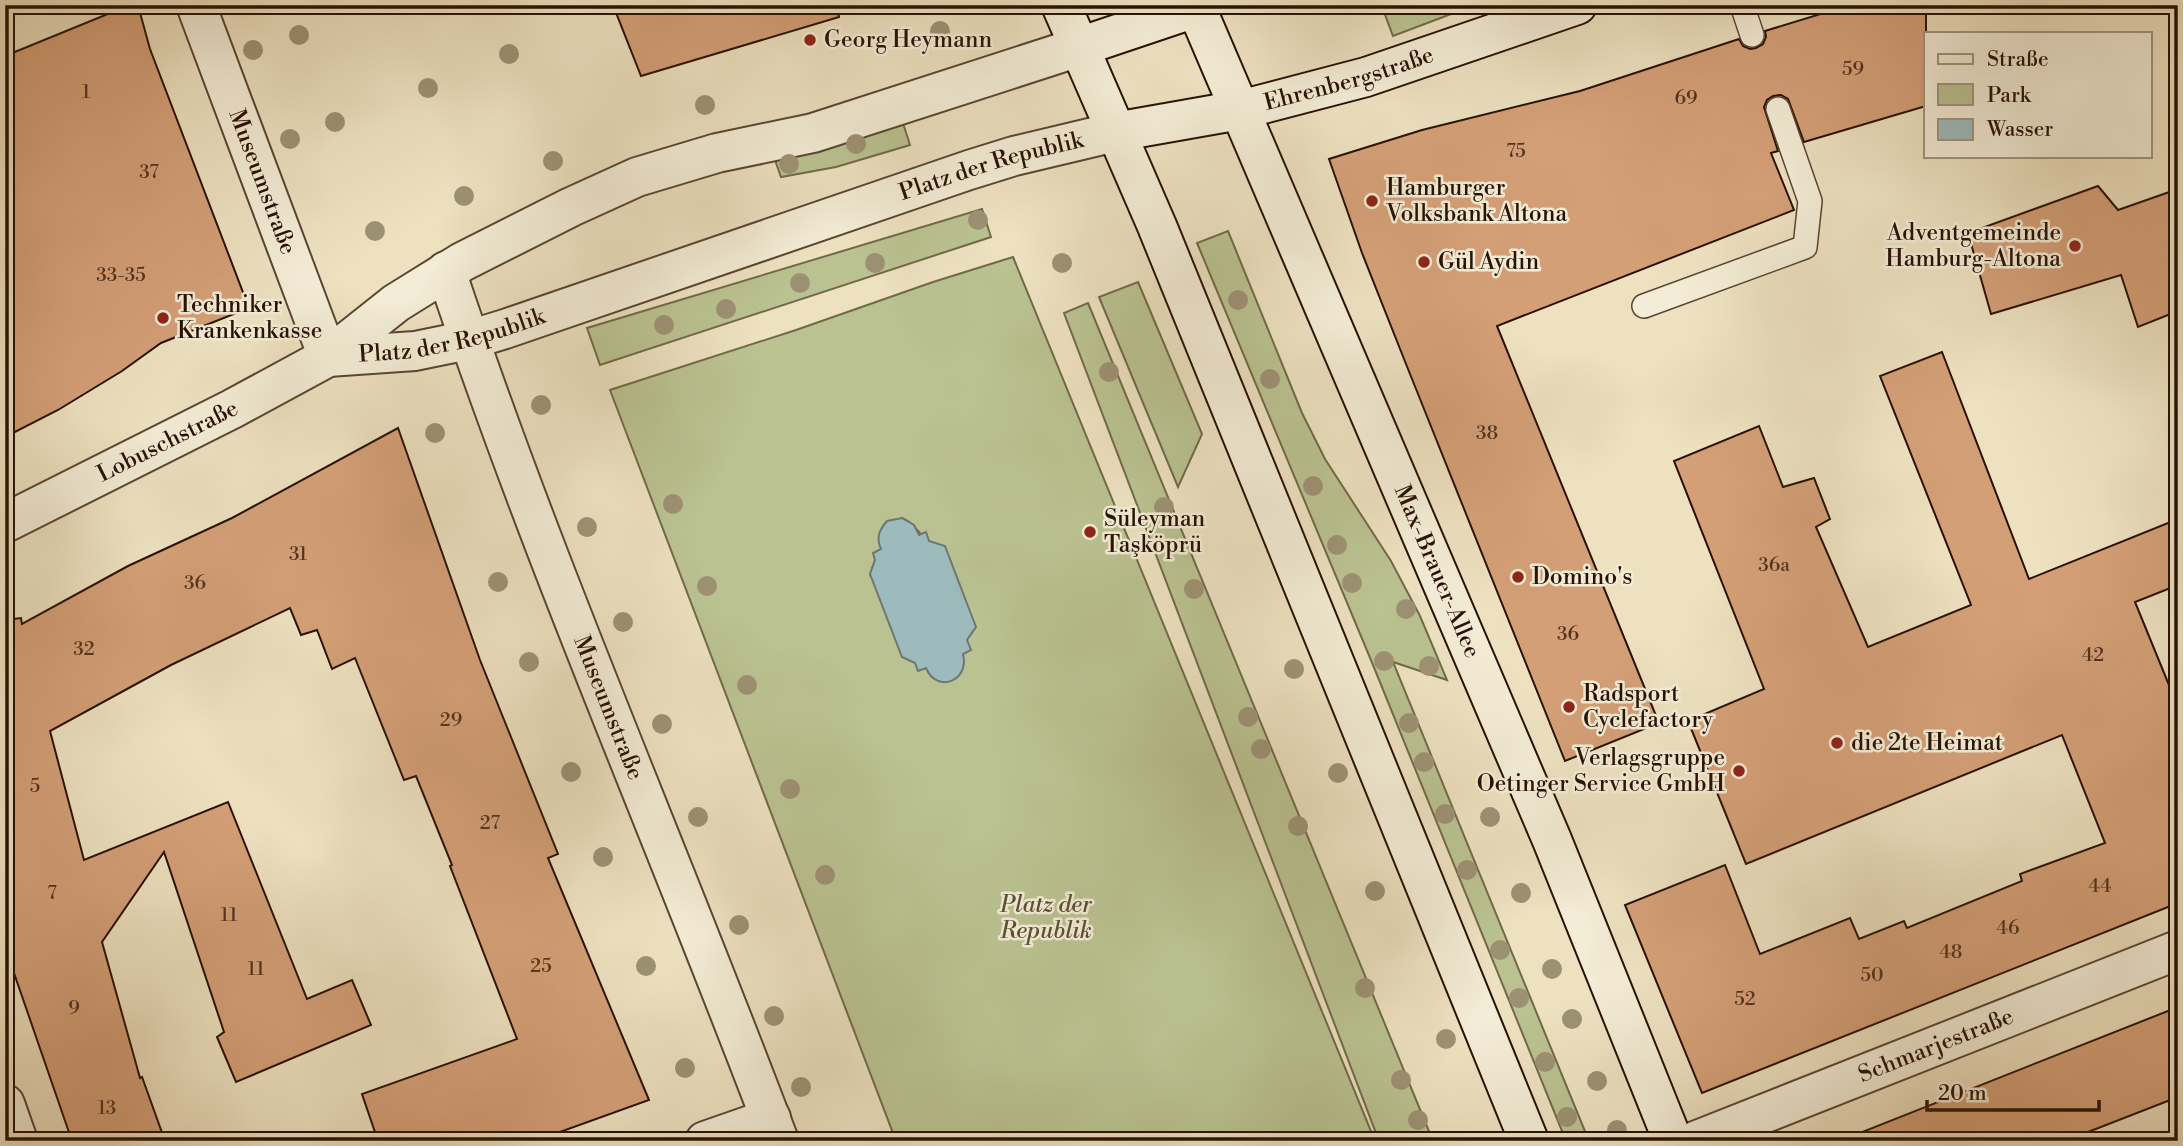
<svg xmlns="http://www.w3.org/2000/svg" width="2183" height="1146" font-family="'Libre Bodoni',serif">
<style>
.green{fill:#bac291;stroke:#716a4a;stroke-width:2;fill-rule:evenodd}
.water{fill:#9dbbbc;stroke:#6e7772;stroke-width:2}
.building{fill:#d49f77;stroke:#281103;stroke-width:2}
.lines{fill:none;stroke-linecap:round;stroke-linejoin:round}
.lane-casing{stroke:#594532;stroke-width:26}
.street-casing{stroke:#594532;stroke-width:42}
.secondary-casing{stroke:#281103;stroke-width:42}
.lane{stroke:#f3ecd6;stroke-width:23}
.street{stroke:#f3ecd6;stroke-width:38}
.secondary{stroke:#f3ecd6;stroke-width:38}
.tree{fill:#9d9174}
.poi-dot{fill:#8f2418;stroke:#f3ecd6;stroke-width:2.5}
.labels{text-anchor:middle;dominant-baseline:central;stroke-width:5;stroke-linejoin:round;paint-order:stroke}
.number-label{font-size:19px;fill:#533420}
.poi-label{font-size:23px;fill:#281103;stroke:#f3ecd6;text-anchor:start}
.street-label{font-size:23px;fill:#281103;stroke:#f3ecd6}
.park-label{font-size:23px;font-style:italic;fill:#5b4f35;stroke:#f3ecd6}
</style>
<rect width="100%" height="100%" fill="#ede1c0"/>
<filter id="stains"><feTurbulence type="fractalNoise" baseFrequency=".00286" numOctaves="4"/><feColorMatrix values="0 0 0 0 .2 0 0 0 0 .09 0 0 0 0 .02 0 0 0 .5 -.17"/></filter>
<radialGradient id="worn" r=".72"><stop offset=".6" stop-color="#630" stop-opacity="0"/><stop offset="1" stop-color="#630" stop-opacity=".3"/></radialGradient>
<g class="green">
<polygon points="1404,5 1475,5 1393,36 1384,12"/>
<polygon points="902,120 910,145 836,167 781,177 775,160"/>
<polygon points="982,209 991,237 600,365 587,328"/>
<polygon points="1228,231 1302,413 1325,459 1391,561 1420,616 1447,680 1393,662 1589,1141 1566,1141 1373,665 1197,243"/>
<path d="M 1013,257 L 1375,1141 L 896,1141 L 610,390 L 796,330 L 933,282 ZM 902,518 C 915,523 918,534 929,541 L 967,640 L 963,654 L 926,668 L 870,575 L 875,560 Z"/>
<polygon points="1138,282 1202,434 1178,487 1099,297"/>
<polygon points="1088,303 1433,1141 1379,1141 1064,313"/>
</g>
<path class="water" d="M 902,518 L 914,525 L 919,535 L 926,532 L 929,541 L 945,546 L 976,627 L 967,640 L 971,650 L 963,654 C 970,681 937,694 926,668 L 918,671 L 915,663 L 902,657 L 870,574 L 875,560 L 873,553 L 881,549 C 876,538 879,530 887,521 Z"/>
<g class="building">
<polygon points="613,5 837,5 839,17 641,76"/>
<polygon points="1850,5 1926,5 1926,106 1804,142 1788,99 1781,95 1773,96 1767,100 1764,107 1778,151 1771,153 1794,210 1497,326 1659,723 1565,761 1406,364 1362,253 1329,159 1422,130 1580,91 1739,39 1743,46 1750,49 1756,48 1763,44 1766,37 1765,31"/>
<polygon points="139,9 150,49 249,308 161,343 122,371 58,410 5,437 5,56 115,11"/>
<polygon points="2098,186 2118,210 2178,189 2178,311 2138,327 2121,275 1991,314 1968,233"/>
<polygon points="1942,352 2029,579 2178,519 2178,585 2135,602 2178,707 2178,903 1702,1093 1625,905 1725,865 1760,954 1850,918 1859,939 1904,921 1907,928 2022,881 2020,874 2105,843 2062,735 1746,864 1688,721 1764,689 1674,461 1759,426 1783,487 1814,478 1830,519 1816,527 1868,647 1971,605 1880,376"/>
<polygon points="398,428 480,660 558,854 548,858 649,1100 535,1141 378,1141 362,1094 517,1039 450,866 452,865 416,776 404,780 355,658 332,669 317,630 301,635 290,608 171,665 50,731 84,860 228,802 307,999 352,980 371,1025 236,1082 217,1037 224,1032 164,852 102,942 140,1078 142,1077 165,1141 72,1141 5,947 5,620 21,618 22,624 128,566 232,518"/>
<polygon points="2178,1007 2178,1097 2065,1141 1848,1141 1847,1138"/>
</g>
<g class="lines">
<g class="lane-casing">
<g id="lane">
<polyline points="1742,5 1752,35"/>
<polyline points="1644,306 1805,247 1810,201 1778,109"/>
</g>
</g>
<g class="street-casing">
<g id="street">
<path id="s1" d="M 196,5 L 328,357"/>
<path id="s2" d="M 446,271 C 544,566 670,851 779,1141"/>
<path id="s3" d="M 328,357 L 415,351 L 469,340 L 505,329 L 969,170 L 1014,156 L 1115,132"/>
<path id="s4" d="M 5,523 L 232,409 L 328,357 L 396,303 L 462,262 L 571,207 L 637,177 L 717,153 L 813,133 L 1079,47"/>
<polyline points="5,1104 18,1141"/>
<polyline points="705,1141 771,1118"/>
<path id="s5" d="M 1695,1141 L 2178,950"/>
</g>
</g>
<g class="secondary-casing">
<g id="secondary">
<polyline points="1061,5 1157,226 1529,1141"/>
<path id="s6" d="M 1195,5 L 1552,840 L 1673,1141"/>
<polyline points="1079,47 1204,5"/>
<path id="s7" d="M 1115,132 L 1240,110 L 1366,77 L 1577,5"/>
</g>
</g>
<use href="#lane" class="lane"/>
<use href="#street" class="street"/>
<use href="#secondary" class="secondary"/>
</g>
<g class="tree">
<circle cx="940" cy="31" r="10"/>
<circle cx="299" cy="35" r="10"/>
<circle cx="253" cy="50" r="10"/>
<circle cx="509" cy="54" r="10"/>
<circle cx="428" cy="88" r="10"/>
<circle cx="705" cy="105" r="10"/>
<circle cx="335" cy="122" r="10"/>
<circle cx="290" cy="139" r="10"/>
<circle cx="856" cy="144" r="10"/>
<circle cx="553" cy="161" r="10"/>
<circle cx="789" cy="164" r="10"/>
<circle cx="464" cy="196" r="10"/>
<circle cx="978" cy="220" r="10"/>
<circle cx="375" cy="231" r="10"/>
<circle cx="875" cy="263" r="10"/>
<circle cx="1062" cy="263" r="10"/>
<circle cx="800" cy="283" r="10"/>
<circle cx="1238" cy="300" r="10"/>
<circle cx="726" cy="309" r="10"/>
<circle cx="664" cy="325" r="10"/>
<circle cx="1109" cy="372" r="10"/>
<circle cx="1270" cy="379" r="10"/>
<circle cx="541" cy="405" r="10"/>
<circle cx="435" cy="433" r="10"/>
<circle cx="1313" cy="486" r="10"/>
<circle cx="673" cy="504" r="10"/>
<circle cx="1164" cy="507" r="10"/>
<circle cx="587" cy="527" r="10"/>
<circle cx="1337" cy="545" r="10"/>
<circle cx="498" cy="582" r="10"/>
<circle cx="1352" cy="583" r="10"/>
<circle cx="707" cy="586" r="10"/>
<circle cx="1194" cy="589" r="10"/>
<circle cx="1406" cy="609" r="10"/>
<circle cx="623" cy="622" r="10"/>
<circle cx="1384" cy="661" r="10"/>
<circle cx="529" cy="662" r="10"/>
<circle cx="1429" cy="666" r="10"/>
<circle cx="1294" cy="669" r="10"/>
<circle cx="747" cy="685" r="10"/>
<circle cx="1248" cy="717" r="10"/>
<circle cx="1409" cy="723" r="10"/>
<circle cx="662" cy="724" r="10"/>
<circle cx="1261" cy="749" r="10"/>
<circle cx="1424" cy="762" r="10"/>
<circle cx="571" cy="772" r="10"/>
<circle cx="1338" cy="773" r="10"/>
<circle cx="790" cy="789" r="10"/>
<circle cx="1445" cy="814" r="10"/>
<circle cx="698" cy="817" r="10"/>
<circle cx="1490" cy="817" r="10"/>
<circle cx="1298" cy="826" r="10"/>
<circle cx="603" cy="857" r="10"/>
<circle cx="1467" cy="870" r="10"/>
<circle cx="825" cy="875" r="10"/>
<circle cx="1375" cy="891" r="10"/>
<circle cx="1521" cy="893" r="10"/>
<circle cx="739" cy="925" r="10"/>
<circle cx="1500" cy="950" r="10"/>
<circle cx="646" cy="966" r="10"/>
<circle cx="1552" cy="969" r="10"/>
<circle cx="1365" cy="988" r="10"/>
<circle cx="1519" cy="998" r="10"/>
<circle cx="774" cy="1016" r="10"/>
<circle cx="1572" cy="1019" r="10"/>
<circle cx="1446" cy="1039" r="10"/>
<circle cx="1545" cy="1062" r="10"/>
<circle cx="685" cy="1068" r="10"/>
<circle cx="1401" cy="1080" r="10"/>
<circle cx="1597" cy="1081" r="10"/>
<circle cx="801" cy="1087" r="10"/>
<circle cx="1567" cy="1117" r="10"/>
<circle cx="1418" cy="1120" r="10"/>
<circle cx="1617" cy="1130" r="10"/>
</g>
<g class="poi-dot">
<circle cx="810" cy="40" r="7"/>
<circle cx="1372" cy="201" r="7"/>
<circle cx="2075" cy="246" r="7"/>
<circle cx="1424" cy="262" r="7"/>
<circle cx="163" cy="318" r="7"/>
<circle cx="1090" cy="532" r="7"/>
<circle cx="1518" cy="577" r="7"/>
<circle cx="1569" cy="707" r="7"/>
<circle cx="1837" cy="743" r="7"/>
<circle cx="1739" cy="771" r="7"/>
</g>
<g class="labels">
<g class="number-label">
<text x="1853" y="69">59</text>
<text x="86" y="92">1</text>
<text x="1686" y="98">69</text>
<text x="1516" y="151">75</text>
<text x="149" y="172">37</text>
<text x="121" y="275">33-35</text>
<text x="1487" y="433">38</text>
<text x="298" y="554">31</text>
<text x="1774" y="565">36a</text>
<text x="195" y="583">36</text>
<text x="1568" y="634">36</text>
<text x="84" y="649">32</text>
<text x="2093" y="655">42</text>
<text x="451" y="720">29</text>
<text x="35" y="786">5</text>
<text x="490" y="823">27</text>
<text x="2100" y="886">44</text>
<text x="52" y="893">7</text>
<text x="229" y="915">11</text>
<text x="2008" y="928">46</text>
<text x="1951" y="952">48</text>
<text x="541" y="966">25</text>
<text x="256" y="969">11</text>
<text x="1872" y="975">50</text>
<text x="1745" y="999">52</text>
<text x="74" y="1008">9</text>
<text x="107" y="1108">13</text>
</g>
<g class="poi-label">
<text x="824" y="40">Georg Heymann</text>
<text x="1386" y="188">Hamburger<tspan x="1386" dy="26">Volksbank Altona</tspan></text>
<text x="2061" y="233" text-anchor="end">Adventgemeinde<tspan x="2061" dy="26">Hamburg-Altona</tspan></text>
<text x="1438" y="262">Gül Aydin</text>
<text x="177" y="305">Techniker<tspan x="177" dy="26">Krankenkasse</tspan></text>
<text x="1104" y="519">Süleyman<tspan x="1104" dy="26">Taşköprü</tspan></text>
<text x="1532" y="577">Domino's</text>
<text x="1583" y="694">Radsport<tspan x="1583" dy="26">Cyclefactory</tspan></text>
<text x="1851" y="743">die 2te Heimat</text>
<text x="1725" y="758" text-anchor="end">Verlagsgruppe<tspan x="1725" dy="26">Oetinger Service GmbH</tspan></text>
</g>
<g class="street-label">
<text stroke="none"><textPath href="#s7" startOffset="240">Ehrenbergstraße</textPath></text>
<text stroke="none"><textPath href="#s3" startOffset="693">Platz der Republik</textPath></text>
<text stroke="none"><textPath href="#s1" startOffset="189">Museumstraße</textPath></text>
<text stroke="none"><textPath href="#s3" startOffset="126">Platz der Republik</textPath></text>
<text stroke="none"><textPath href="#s4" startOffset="182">Lobuschstraße</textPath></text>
<text stroke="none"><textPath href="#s6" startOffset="616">Max-Brauer-Allee</textPath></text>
<text stroke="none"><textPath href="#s2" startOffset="466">Museumstraße</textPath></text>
<text stroke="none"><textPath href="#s5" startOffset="259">Schmarjestraße</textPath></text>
</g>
<g class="park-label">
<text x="1046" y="905">Platz der<tspan x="1046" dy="26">Republik</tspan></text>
</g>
</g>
<rect width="2183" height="1146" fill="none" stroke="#ede1c0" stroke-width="28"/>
<rect x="7" y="7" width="2169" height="1132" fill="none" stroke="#281103" stroke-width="3.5"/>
<rect x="14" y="14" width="2155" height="1118" fill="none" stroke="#281103" stroke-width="2"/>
<rect x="1924" y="32" width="228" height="126" fill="#f3ecd6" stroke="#a29482" stroke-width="2"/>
<rect x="1938" y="54" width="35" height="10" fill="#f3ecd6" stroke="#a29482" stroke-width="2"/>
<text x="1987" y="66" font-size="21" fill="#281103">Straße</text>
<rect x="1938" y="84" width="35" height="21" fill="#bac291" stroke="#a29482" stroke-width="2"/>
<text x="1987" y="102" font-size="21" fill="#281103">Park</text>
<rect x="1938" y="119" width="35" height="21" fill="#9dbbbc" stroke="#a29482" stroke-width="2"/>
<text x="1987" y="136" font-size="21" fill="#281103">Wasser</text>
<path d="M1927 1100v10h172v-10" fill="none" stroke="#281103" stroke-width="3.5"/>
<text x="1938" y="1100" font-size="21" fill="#281103" stroke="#f3ecd6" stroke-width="5" paint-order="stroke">20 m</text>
<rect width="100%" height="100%" filter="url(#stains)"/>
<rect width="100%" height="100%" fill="url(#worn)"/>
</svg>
